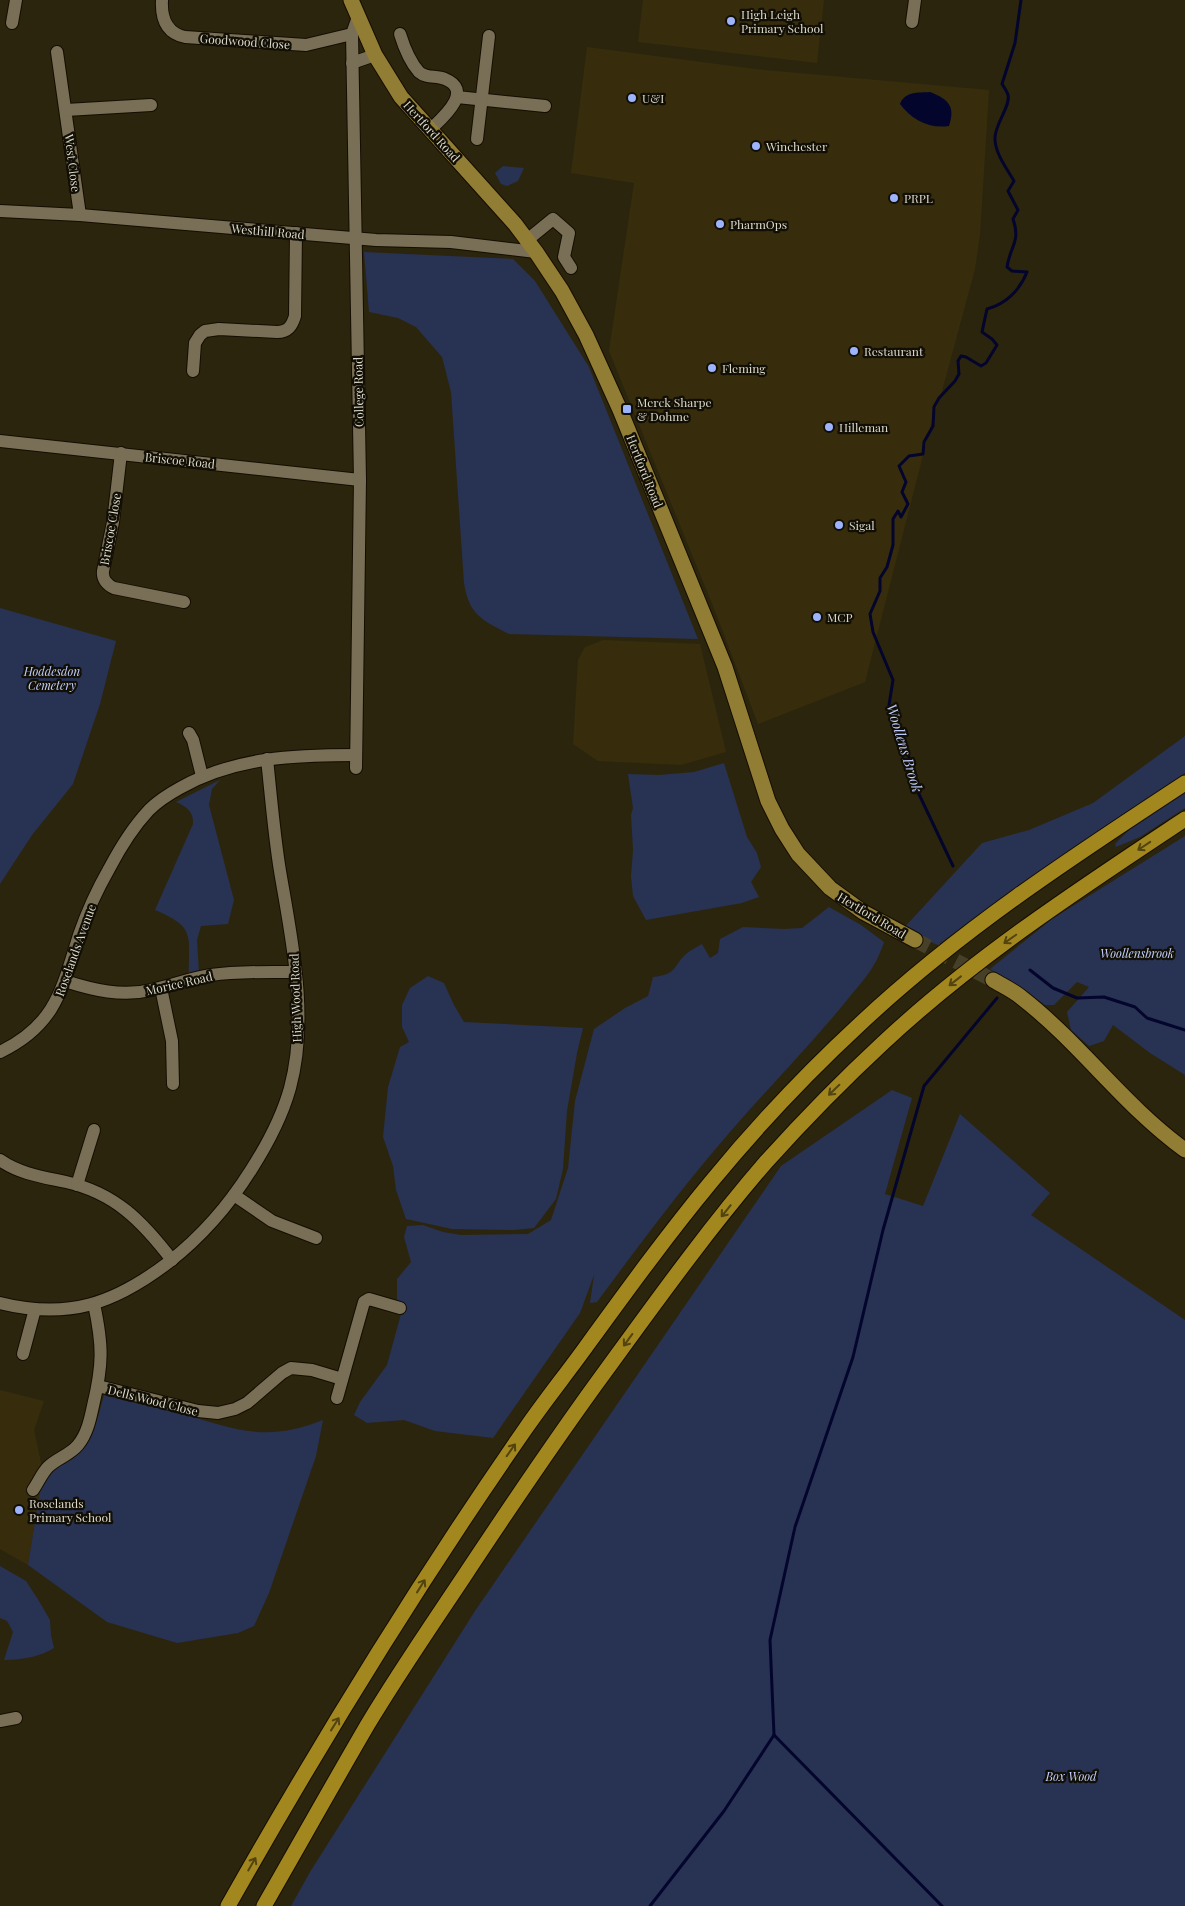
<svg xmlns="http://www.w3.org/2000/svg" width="1185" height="1906" font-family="'Playfair Display',serif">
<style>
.built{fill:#372d0d}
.green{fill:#283253}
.water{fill:#04052d}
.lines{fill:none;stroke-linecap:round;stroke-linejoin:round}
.stream{stroke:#04052d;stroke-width:3}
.major-tunnel{stroke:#474029;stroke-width:15;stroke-dasharray:15 8;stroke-linecap:butt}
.minor-casing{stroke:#150d00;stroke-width:14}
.major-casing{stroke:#150d00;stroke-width:17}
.highway-casing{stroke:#150d00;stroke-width:17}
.minor{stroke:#786f56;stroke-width:12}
.major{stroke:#917d34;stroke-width:15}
.highway{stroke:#a2861e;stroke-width:15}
.oneway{stroke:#524410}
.poi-dot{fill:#9db4fd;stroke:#110e05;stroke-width:2}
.labels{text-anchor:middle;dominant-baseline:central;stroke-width:4.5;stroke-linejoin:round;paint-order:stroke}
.poi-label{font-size:12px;fill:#ddd9ca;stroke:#110e05;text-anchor:start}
.street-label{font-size:12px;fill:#ddd9ca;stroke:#110e05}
.park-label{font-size:12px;font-style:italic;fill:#c1d1ff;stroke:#110e05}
.water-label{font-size:14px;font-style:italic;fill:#bccbf9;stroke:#110e05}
</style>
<rect width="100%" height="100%" fill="#2c250d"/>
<g class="built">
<polygon points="643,0 824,0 817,63 638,42"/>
<polygon points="587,47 755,69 989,90 980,234 975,269 942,391 931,424 865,682 758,724 715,611 609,351 634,183 571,173"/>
<polygon points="603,640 700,644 726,752 681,765 598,761 573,744 578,660 585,647"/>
<polygon points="0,1390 44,1401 34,1430 43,1472 28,1565 0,1549"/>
</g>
<g class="green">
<polygon points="503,166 524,168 518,181 507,186 501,184 495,173"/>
<path d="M 364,252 L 513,259 L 535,281 L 589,367 L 698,639 L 509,634 C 482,620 469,615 464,583 L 451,392 L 442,357 L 416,327 L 398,318 L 369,312 Z"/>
<polygon points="0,608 116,641 100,704 73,784 32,835 0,884"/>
<polygon points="1185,736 1185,773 1018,886 938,945 902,930 982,843 1029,830 1093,803"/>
<polygon points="724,763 747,837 757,853 761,867 751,882 759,897 742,903 646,920 633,896 631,876 633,850 631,815 633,808 628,774 659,775 694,772"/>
<path d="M 220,780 L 212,789 L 209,805 L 234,900 L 228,924 L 201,926 L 197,940 L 199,973 L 189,975 C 189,934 195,927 155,910 L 193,824 C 194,812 186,806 176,802 Z"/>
<polygon points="1185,792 1185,808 1140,837 1116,847 1115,844 1134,825"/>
<polygon points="1185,836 1185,1075 1150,1053 1113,1025 1104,1041 1089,1046 1071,1030 1067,1012 1089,987 1077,982 1054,1005 1045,1005 1027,992 990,969 1052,919"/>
<path d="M 829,907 L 861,925 L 884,942 C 874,972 862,981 843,1005 C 807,1049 767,1089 730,1132 C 683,1186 640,1244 597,1302 L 590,1303 L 594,1275 L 580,1313 L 493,1438 L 435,1431 L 404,1420 L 367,1423 L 354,1415 L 360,1402 L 387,1365 L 404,1303 L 397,1300 L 397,1279 L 411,1262 L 404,1237 L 407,1226 L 423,1225 L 443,1232 L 461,1235 L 528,1234 L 551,1220 L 568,1168 L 575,1101 L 594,1029 L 625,1008 L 648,996 L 653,977 C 677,974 672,968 685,955 C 689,951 697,947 702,944 L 710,958 L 718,953 L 720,939 L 743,927 L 784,929 L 802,928 Z"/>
<polygon points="428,976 444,983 454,1005 464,1022 583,1028 577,1053 567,1111 563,1169 556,1199 534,1228 514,1230 452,1229 406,1219 396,1190 393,1166 383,1137 388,1087 400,1047 409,1042 402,1027 402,1005 410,988"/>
<polygon points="892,1090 912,1098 885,1194 923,1206 960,1114 1050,1193 1031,1215 1185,1320 1185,1906 291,1906 310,1872 475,1611 781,1166"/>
<path d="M 104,1395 C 127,1402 151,1406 175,1412 C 234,1428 262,1444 323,1420 L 316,1456 L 269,1593 L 254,1626 L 238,1633 L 177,1643 L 107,1622 L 28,1565 L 43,1472 C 88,1460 93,1436 104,1395 Z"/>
<path d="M 0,1566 L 26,1581 L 39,1601 L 50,1620 L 51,1635 L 54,1648 C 40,1657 20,1660 4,1660 L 13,1632 L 7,1621 L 0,1618 Z"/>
</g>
<path class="water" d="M 930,92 C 948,99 956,106 949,126 C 929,129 912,120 900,104 C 905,91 918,93 930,92 Z"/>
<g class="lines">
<g class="stream">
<path d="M 953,866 L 917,790 L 915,773 L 889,705 L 893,680 L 873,632 L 870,614 L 880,591 L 880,578 L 887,567 L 893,545 L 893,519 L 898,511 L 901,517 L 908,504 L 902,492 L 906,482 L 899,466 L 909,456 L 923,454 L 924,442 L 933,426 L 934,407 L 939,398 L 955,381 L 959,374 L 958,361 L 961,356 L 966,357 L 981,366 L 986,363 L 997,345 L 992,339 L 982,332 L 987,309 C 1006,304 1020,290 1027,272 L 1012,271 L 1007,267 C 1010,246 1021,242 1013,219 L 1018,210 L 1008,191 L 1014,181 C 1007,169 995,153 995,139 C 994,125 1011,106 1008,95 C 1007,91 1004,87 1002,84 L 1015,43 L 1021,0"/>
<polyline points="1030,970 1053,988 1077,998 1104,997 1135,1007 1147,1018 1185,1030"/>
<polyline points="774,1735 942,1906"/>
<polyline points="650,1906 724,1811 774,1735 770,1640 795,1527 853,1357 883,1230 924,1086 997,998"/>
</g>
<polyline class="major-tunnel" points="915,940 993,980"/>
<g class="minor-casing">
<g id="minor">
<path d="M 162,0 C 161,18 166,33 185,37 L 306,45 L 352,34"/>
<polyline points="912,22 915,0"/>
<polyline points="12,23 16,0"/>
<path d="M 400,34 C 404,47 410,62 419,72 C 427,79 436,75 445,79 C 475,91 441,119 430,130"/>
<polyline points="57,52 80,215"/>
<polyline points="352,63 375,55"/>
<polyline points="457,97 545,106"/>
<polyline points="66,110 151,105"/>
<polyline points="477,139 489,36"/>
<polyline points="0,211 80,215 376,240 451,242 536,252"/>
<polyline points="526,241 553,219 569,233 564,257 571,268"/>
<path d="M 193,371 L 195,343 L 200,335 L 205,331 L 219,329 L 277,332 C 288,332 292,326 295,316 L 296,233"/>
<polyline points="0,441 360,480"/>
<path d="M 121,453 L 113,522 L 103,571 C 102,579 107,585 114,588 L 184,602"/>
<polyline points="189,733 193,740 202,776"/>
<polyline points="356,768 360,480 352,34 358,17"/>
<path d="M 65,981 C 93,990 122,997 151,990 C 171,986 190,978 211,975 C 239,971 267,972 295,972"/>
<polyline points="161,988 172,1041 173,1084"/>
<path d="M 0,1052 C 56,1025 62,989 79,935 C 87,912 97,890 109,869 C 120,848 133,827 149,810 C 158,801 169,794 180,788 C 235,757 295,755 356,755"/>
<path d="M 0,1160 C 20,1174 43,1177 66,1182 C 115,1193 142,1221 172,1260"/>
<polyline points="77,1185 94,1130"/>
<polyline points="234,1195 272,1221 316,1238"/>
<path d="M 0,1303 C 68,1320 114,1304 169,1262 C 201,1237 229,1205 251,1170 C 267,1145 282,1117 290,1088 C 309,1018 292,942 280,871 C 274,834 271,796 267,759"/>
<polyline points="23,1354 35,1309"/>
<polyline points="98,1386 198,1411 218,1413 235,1409 247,1403 282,1373 291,1368 312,1370 342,1379"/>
<polyline points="337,1398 364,1302 369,1299 400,1308"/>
<path d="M 33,1490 C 38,1483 42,1473 48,1467 C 57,1458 70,1455 78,1445 C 87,1434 90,1420 93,1406 C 103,1364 103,1346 94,1304"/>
<polyline points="0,1721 16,1718"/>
</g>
</g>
<g class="major-casing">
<g id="major">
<polyline points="351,0 375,55 401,97 515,224 536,252 562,291 586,335 620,410 725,667 768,801 782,829 798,854 830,888 863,912 915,940"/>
<path d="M 993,980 C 1003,986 1014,991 1022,998 C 1081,1044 1124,1106 1185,1150"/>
</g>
</g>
<g class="highway-casing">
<g id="highway">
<path d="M 228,1906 C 320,1743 419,1582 526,1428 C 546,1399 568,1372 588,1344 C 628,1289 668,1234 711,1182 C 757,1126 807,1073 860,1024 C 959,931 1072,857 1185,783"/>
<path d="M 264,1906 C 299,1845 333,1784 368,1724 C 398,1674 431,1626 463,1578 C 510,1507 557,1437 607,1369 C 658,1299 709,1228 766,1162 C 803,1121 842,1081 883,1043 C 975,957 1081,888 1185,819"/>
</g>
</g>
<use href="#minor" class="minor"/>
<use href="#major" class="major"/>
<use href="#highway" class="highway"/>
</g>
<defs><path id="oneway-shaft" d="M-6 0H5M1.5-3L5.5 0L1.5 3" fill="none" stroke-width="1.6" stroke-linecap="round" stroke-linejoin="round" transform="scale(1.25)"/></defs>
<g class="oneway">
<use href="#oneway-shaft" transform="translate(1144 846) rotate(146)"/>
<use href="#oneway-shaft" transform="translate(1010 939) rotate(145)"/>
<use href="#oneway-shaft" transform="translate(955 981) rotate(142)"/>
<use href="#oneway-shaft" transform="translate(834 1090) rotate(136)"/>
<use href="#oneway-shaft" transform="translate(726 1211) rotate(129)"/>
<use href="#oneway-shaft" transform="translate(628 1340) rotate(126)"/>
<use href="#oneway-shaft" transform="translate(511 1450) rotate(-55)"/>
<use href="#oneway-shaft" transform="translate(421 1586) rotate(-58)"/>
<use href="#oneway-shaft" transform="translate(335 1724) rotate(-58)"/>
<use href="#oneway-shaft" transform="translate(252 1864) rotate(-60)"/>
</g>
<g class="poi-dot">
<circle cx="731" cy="21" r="5"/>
<circle cx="632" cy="98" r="5"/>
<circle cx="756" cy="146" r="5"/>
<circle cx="894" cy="198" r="5"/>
<circle cx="720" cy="224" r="5"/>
<circle cx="854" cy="351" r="5"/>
<circle cx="712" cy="368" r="5"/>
<rect x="622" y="404" width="10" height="10" rx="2.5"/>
<circle cx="829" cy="427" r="5"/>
<circle cx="839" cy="525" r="5"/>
<circle cx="817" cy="617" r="5"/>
<circle cx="19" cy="1510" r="5"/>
</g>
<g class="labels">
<g class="poi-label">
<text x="741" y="14">High Leigh<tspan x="741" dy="14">Primary School</tspan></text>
<text x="642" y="98">U&amp;I</text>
<text x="766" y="146">Winchester</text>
<text x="904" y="198">PRPL</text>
<text x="730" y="224">PharmOps</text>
<text x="864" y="351">Restaurant</text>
<text x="722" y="368">Fleming</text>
<text x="637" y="402">Merck Sharpe<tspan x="637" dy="14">&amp; Dohme</tspan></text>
<text x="839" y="427">Hilleman</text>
<text x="849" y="525">Sigal</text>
<text x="827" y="617">MCP</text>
<text x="29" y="1503">Roselands<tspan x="29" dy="14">Primary School</tspan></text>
</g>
<g class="street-label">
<text transform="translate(245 41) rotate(4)">Goodwood Close</text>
<text transform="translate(432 131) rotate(48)">Hertford Road</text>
<text transform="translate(73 163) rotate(83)">West Close</text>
<text transform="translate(268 231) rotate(5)">Westhill Road</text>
<text transform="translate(358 392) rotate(-91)">College Road</text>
<text transform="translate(180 460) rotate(6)">Briscoe Road</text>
<text transform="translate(645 471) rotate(68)">Hertford Road</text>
<text transform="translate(110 529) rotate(-80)">Briscoe Close</text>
<text transform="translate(872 915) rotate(31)">Hertford Road</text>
<text transform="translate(75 950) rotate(-70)">Roselands Avenue</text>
<text transform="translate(179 983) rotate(-13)">Morice Road</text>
<text transform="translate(295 998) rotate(-92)">High Wood Road</text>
<text transform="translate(153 1400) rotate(14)">Dells Wood Close</text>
</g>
<g class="park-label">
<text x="52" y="671">Hoddesdon<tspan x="52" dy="14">Cemetery</tspan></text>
<text x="1137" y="953">Woollensbrook</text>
<text x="1071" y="1776">Box Wood</text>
</g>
<g class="water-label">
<text transform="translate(905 748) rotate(73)">Woollens Brook</text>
</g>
</g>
</svg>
